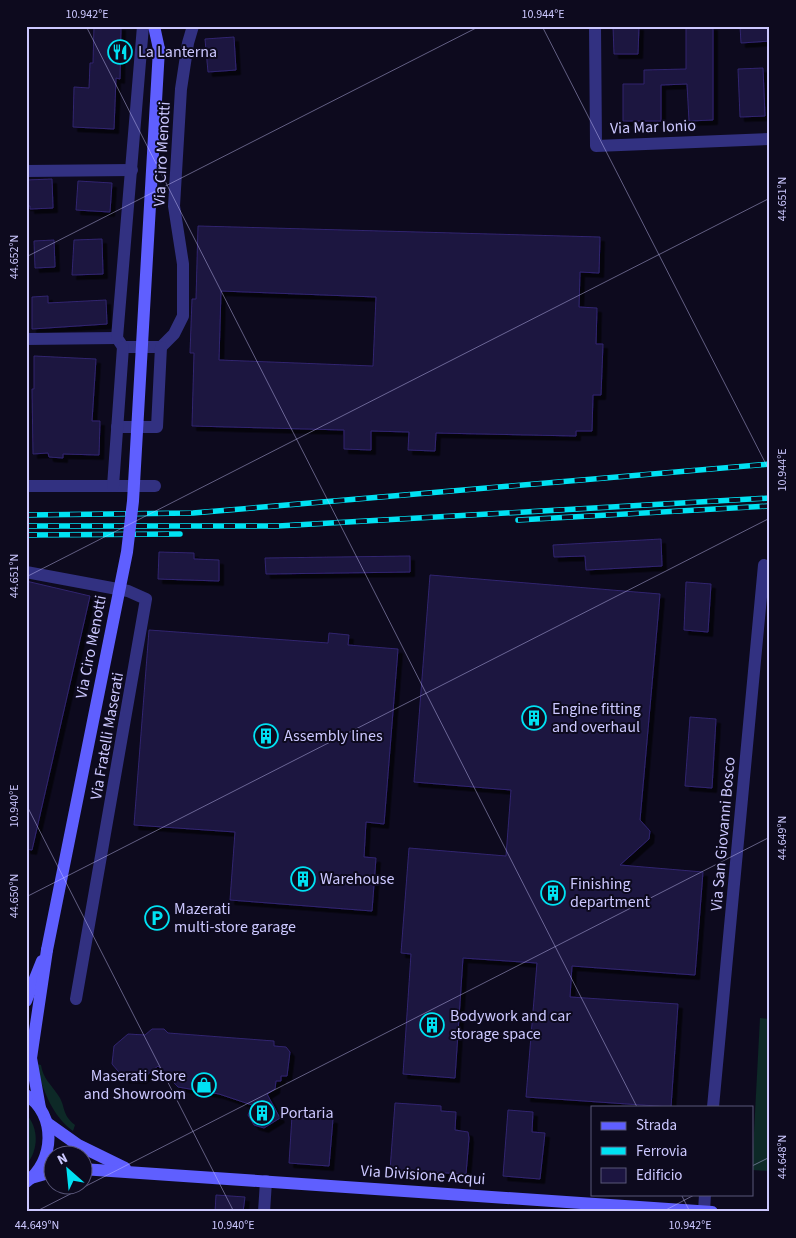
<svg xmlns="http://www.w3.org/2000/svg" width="796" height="1238" font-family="'Source Sans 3',sans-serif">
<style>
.green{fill:#0d2927}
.building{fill:#1c1541;stroke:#31256f;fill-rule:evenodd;filter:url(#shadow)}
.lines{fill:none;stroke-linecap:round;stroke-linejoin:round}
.minor{stroke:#323181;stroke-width:12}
.secondary{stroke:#5f5fff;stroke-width:12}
.rail-casing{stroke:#00e2f3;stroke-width:5.5}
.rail{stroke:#0d0a1e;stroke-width:4;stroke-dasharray:11;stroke-linecap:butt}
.secondary-bridge{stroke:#5f5fff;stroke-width:12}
.ticks{fill:none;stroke:#ccc8ff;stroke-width:1;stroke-opacity:0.45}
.labels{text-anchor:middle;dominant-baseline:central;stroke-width:4;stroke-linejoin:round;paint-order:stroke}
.poi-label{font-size:16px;fill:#ccc8ff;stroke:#0d0a1e;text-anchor:start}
.street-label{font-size:16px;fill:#ccc8ff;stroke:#0d0a1e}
.neatline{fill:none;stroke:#ccc8ff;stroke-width:2}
.ticks-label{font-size:12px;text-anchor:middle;fill:#ccc8ff}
</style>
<defs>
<filter id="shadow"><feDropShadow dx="4.5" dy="4.5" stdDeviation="0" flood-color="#0009"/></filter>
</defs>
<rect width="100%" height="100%" fill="#0d0a1e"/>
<g class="green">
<polygon points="760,1018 770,1019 770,1171 752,1170"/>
<path d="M 36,1064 L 41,1065 C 43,1079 51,1084 58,1095 C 66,1106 61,1114 75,1125 L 73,1131 C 52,1116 42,1088 36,1064 Z"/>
<path d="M 26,1114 C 39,1128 39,1150 26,1165 Z"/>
</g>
<g class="building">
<polygon points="94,26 121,26 120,79 116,78 114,129 73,127 74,87 89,88 90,63 93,63"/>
<polygon points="613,26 639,26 638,54 614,54"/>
<polygon points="686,26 713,26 713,120 689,121 687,84 661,85 661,121 623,121 623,84 644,84 644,70 686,69"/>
<polygon points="740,26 770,26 770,41 741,43"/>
<polygon points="234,37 236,70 208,72 205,39"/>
<polygon points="763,68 765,116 740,117 738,69"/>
<polygon points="52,179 53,208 30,209 30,206 26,206 26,180"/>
<polygon points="78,181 112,183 110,212 76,210"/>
<path d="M 198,226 L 600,237 L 599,273 L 580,272 L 579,307 L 597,308 L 596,344 L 603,344 L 601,395 L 593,395 L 592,431 L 576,431 L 576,436 L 436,433 L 435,451 L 408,450 L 409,432 L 371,431 L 371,450 L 344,449 L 344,430 L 192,426 L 194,353 L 190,353 L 192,299 L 196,299 ZM 221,291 L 376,297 L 373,366 L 219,360 Z"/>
<polygon points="102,239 103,274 72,275 74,240"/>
<polygon points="54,240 55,267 35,268 34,241"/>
<polygon points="48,296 48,303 106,300 107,324 32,329 32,297"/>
<polygon points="34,356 96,359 92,421 100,421 99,455 63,454 63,458 49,457 48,453 33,454 32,389 34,389"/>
<polygon points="661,539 662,566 586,570 585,556 554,557 553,545"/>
<polygon points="159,552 194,553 194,559 219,560 219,581 158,579"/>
<polygon points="410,556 410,572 266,574 265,558"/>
<polygon points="430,575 660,594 640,820 650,831 649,839 620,865 703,872 695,975 572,966 570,997 678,1004 671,1107 526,1097 537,963 463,958 455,1078 403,1074 411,954 401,953 409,848 506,856 511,790 414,782"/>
<polygon points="26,581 90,596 32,850 26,849"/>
<polygon points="686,582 711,584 708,632 684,630"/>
<polygon points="149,630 328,643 329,633 349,635 348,645 398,649 384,824 366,822 364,857 376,858 372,911 230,900 235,832 134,825"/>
<polygon points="690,717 716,719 712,788 685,786"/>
<polygon points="152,1029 164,1029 168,1033 274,1041 274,1046 286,1047 290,1052 287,1076 281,1076 281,1081 276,1081 275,1089 267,1094 280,1118 264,1128 254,1125 248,1115 252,1105 219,1094 178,1087 158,1066 142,1079 124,1078 112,1064 114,1046 128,1034 145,1035"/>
<polygon points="395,1103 441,1106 441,1111 456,1112 455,1130 468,1132 469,1138 466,1174 390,1170"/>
<polygon points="508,1110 533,1112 532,1132 545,1133 540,1179 503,1176"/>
<polygon points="292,1116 333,1119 329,1166 289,1163"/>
<polygon points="216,1195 245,1197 243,1212 215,1212"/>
</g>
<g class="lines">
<g class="minor">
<polyline points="595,26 596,146 770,139"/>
<polyline points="26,171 132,170"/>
<polyline points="26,339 117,338"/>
<polyline points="123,347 161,347 174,334 183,316 183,264 174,206 181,89 188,43 193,26"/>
<polyline points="123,347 117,338 143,26"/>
<polyline points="117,427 157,427 161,347"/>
<polyline points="26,486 155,486"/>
<polyline points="113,486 123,347"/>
<polyline points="26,572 128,591 146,599 76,999"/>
<polyline points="713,1107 764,565"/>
<polyline points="264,1212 266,1181"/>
<polyline points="704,1212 705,1194"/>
</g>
<g class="secondary">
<polyline points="154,26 159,49"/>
<polyline points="26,1001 42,961"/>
<path d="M 26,1095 C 57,1114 55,1162 26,1182"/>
<polyline points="40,1108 31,1058 47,950"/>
<polyline points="47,1123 78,1145 125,1168"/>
<polyline points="82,1169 712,1212"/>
<polyline points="31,1178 52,1172"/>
</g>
<g class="rail-casing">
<g id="rail">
<polyline points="26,515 193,513 770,464"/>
<polyline points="518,520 770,506"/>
<polyline points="26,526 278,526 770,498"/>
<polyline points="26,535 180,534"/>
</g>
</g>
<use href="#rail" class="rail"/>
<polyline class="secondary-bridge" points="47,950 127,552 133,501 159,49"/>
</g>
<path class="ticks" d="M 86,26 L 637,1107M 542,26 L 770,472M 26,257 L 480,26M 26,577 L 770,198M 26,804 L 234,1212M 26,897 L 770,518M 752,1166 L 770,1157M 681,1194 L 690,1212M 35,1212 L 770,837M 662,1212 L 696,1194"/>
<defs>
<g id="restaurant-ring" transform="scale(1.25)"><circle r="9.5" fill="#0d0a1e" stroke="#00e2f3" stroke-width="1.5"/><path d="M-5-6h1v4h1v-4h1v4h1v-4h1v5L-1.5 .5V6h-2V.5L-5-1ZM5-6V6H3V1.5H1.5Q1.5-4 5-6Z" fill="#00e2f3"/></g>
<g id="building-ring" transform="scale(1.25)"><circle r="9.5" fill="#0d0a1e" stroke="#00e2f3" stroke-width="1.5"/><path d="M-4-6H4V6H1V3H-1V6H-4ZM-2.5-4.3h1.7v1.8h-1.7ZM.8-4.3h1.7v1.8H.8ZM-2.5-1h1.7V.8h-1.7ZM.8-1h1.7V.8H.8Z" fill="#00e2f3"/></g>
<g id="parking-ring" transform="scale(1.25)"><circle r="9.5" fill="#0d0a1e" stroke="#00e2f3" stroke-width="1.5"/><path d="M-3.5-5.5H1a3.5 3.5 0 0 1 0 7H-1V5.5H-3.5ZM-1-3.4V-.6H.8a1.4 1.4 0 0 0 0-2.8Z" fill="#00e2f3"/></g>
<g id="shop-ring" transform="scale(1.25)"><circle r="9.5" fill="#0d0a1e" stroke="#00e2f3" stroke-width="1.5"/><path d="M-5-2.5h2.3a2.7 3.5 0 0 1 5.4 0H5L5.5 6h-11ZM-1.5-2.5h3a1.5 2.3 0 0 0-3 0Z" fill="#00e2f3"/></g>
</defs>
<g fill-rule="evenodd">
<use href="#restaurant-ring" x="120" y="52"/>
<use href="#building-ring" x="534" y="718"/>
<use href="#building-ring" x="266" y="736"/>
<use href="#building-ring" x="303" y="879"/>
<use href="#building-ring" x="553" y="893"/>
<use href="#parking-ring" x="157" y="918"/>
<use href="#building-ring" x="432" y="1025"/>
<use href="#shop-ring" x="204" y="1085"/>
<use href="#building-ring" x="262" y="1113"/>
</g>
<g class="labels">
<g class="poi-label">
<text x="138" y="52">La Lanterna</text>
<text x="552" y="709">Engine fitting<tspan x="552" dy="18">and overhaul</tspan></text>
<text x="284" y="736">Assembly lines</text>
<text x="320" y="879">Warehouse</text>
<text x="570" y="884">Finishing<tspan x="570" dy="18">department</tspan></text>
<text x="174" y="909">Mazerati<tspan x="174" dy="18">multi-store garage</tspan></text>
<text x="450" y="1016">Bodywork and car<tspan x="450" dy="18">storage space</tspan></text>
<text x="186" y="1076" text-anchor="end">Maserati Store<tspan x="186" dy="18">and Showroom</tspan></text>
<text x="280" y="1113">Portaria</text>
</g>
<g class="street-label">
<text transform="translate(653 127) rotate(-2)">Via Mar Ionio</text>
<text transform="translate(162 154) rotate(-87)">Via Ciro Menotti</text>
<text transform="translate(91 647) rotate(-79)">Via Ciro Menotti</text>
<text transform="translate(107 736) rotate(-80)">Via Fratelli Maserati</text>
<text transform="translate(723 834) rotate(-85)">Via San Giovanni Bosco</text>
<text transform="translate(423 1175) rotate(4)">Via Divisione Acqui</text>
</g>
</g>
<rect width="796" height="1238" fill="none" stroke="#0d0a1e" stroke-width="55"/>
<rect x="591" y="1106" width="162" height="90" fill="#0d0a1e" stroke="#595678"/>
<rect x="601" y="1122" width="25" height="8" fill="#5f5fff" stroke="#595678"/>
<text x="636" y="1130" font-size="15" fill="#ccc8ff">Strada</text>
<rect x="601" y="1147" width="25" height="8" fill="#00e2f3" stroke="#595678"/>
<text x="636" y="1156" font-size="15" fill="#ccc8ff">Ferrovia</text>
<rect x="601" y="1168" width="25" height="15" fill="#1c1541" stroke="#595678"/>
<text x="636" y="1180" font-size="15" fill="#ccc8ff">Edificio</text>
<g transform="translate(68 1170) rotate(333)"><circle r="24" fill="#0d0a1e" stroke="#595678"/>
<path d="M0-4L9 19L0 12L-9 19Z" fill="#00e2f3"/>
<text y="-8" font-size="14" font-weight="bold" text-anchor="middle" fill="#ccc8ff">N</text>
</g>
<rect x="28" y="28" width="740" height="1182" class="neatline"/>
<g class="ticks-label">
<text x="87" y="18">10.942°E</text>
<text x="543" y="18">10.944°E</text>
<text transform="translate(782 199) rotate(-90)" y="4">44.651°N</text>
<text transform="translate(14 257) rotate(-90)" y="4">44.652°N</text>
<text transform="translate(782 470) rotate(-90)" y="4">10.944°E</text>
<text transform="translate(14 576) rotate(-90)" y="4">44.651°N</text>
<text transform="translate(14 806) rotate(-90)" y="4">10.940°E</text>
<text transform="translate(782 838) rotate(-90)" y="4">44.649°N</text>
<text transform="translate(14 896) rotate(-90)" y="4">44.650°N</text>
<text transform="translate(782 1157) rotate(-90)" y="4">44.648°N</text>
<text x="37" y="1229">44.649°N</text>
<text x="233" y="1229">10.940°E</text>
<text x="690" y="1229">10.942°E</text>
</g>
</svg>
